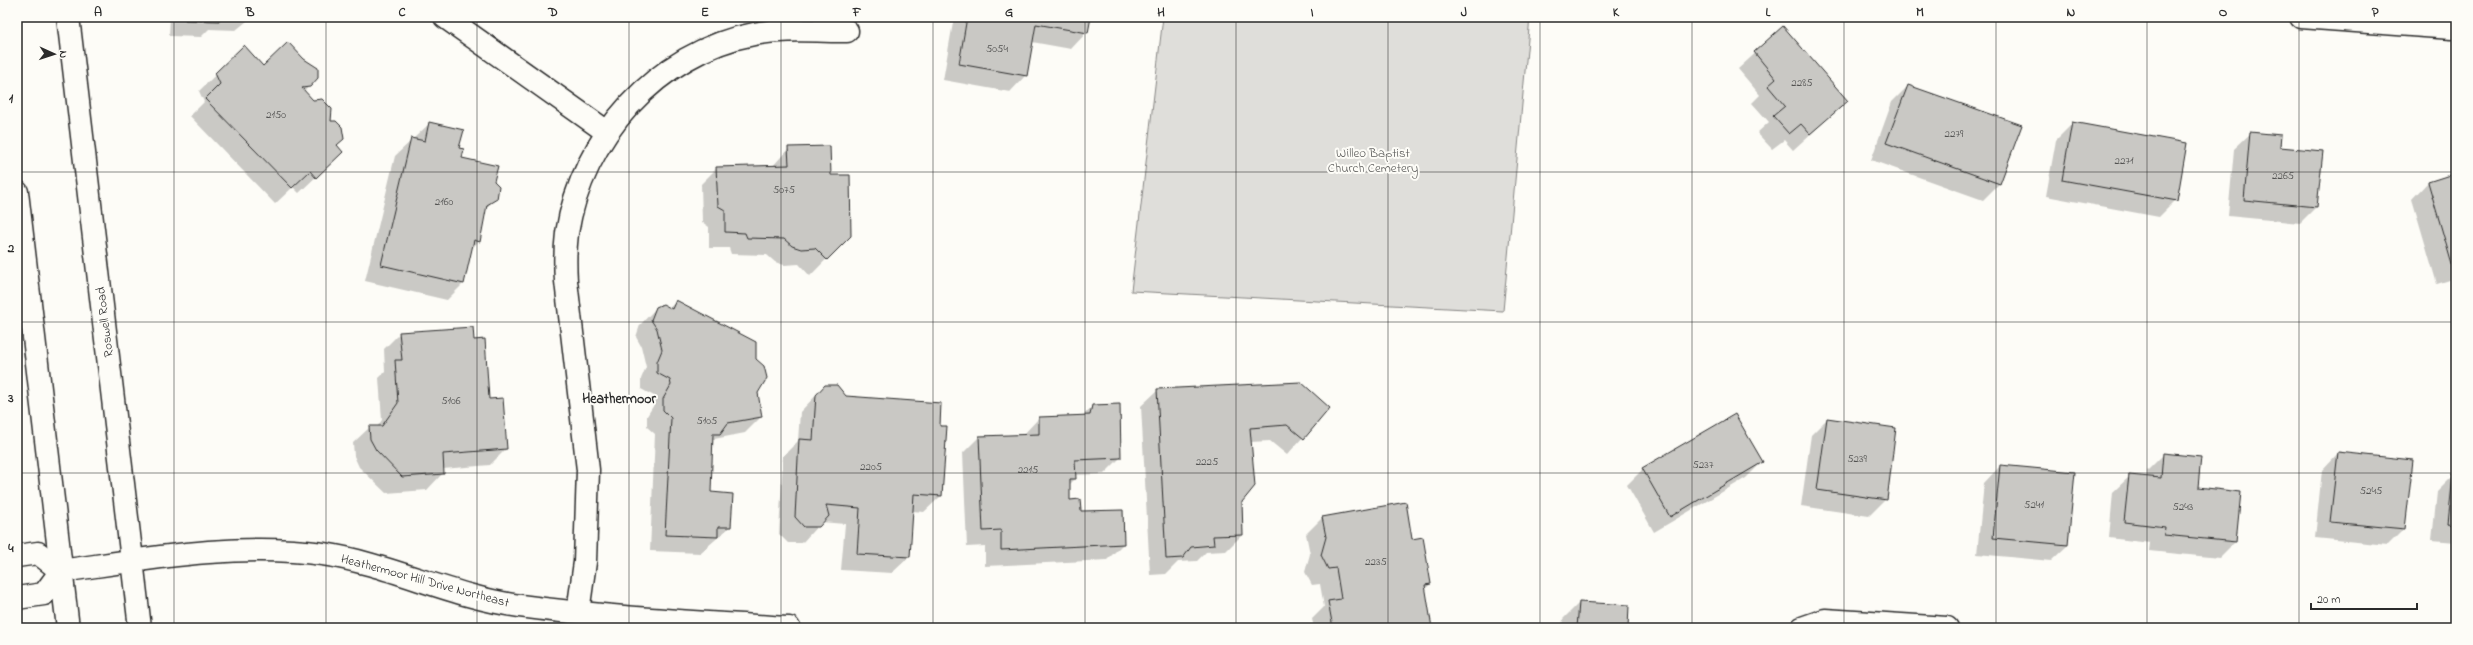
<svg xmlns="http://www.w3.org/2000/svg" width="2473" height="645" font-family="'Indie Flower',sans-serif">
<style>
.green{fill:#dfdeda;stroke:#858482}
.shadow{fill:#0003}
.building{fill:#c9c8c4;stroke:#2b2b2b}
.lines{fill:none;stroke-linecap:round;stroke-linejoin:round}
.street-casing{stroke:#2b2b2b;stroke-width:25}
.highway-casing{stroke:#2b2b2b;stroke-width:25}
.street{stroke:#fdfcf7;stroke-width:22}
.highway{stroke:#fdfcf7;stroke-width:22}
.grid{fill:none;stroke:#2b2b2b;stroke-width:1;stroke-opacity:0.55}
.labels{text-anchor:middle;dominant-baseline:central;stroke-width:4;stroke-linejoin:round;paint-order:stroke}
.number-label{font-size:11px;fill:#525251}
.park-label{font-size:13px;fill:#585857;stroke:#fdfcf7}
.street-label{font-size:13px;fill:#2b2b2b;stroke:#fdfcf7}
.neighbourhood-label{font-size:14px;font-weight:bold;fill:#2b2b2b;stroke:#fdfcf7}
.neatline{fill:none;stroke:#2b2b2b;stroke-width:1.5}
.grid-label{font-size:13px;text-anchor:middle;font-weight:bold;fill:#2b2b2b}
</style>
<rect width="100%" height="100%" fill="#fdfcf7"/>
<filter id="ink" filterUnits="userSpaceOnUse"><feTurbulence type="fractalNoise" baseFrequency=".025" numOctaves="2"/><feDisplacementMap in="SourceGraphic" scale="8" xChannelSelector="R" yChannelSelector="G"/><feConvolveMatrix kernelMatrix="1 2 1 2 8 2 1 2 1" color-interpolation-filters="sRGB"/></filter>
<g filter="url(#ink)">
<polygon class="green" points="1163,17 1530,17 1503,311 1131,291"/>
<g class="shadow">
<polygon points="170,17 252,17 236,30 209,29 201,37 169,36"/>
<polygon points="954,17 1090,17 1087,32 1071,49 1032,42 1026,75 1010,92 943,80"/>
<polygon points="1783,28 1847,101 1793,150 1784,140 1772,149 1757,133 1769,122 1752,103 1760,95 1738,69"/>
<polygon points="244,47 263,67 309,86 304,92 330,122 336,146 342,152 299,193 293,187 275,204 190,116 204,102 199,91"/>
<polygon points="1908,86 1999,184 1983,200 1871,160 1892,102"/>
<polygon points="430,123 458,149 461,159 496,198 485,209 479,241 471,249 463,284 447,300 365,281 395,156"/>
<polygon points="2073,123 2176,200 2159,217 2046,196 2056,140"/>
<polygon points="2251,133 2279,148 2316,207 2300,223 2228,216 2234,149"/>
<polygon points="789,148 850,235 810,276 799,264 784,265 775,262 767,255 731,254 729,248 709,248 709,227 702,222 701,184 717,168 772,167"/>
<polygon points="2456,174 2456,278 2437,284 2412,199 2428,182"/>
<polygon points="676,302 757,392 761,417 745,433 714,439 712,441 710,493 730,527 700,553 650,551 655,434 647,427 647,416 655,403 654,396 641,389 641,379 646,367 641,346 636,337 640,325 656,308 669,308"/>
<polygon points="400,333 473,341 488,400 506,449 490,465 443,469 443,473 427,490 386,493 359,467 354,456 353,443 370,427 377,427 382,420 379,378 385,372 384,349"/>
<polygon points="825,386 845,397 938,426 941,496 924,512 912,511 909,557 892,573 841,570 845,524 821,522 802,543 788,543 779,534 783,456 798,441 800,412"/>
<polygon points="1158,390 1329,408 1287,455 1270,441 1250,442 1241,501 1242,535 1226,551 1206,552 1197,561 1178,562 1166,574 1150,575 1141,406"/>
<polygon points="1093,406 1120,458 1104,474 1075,475 1075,479 1069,485 1069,501 1080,512 1122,511 1123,544 1107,560 985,566 985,546 967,547 963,453 979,437 1023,435 1039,418 1082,416"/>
<polygon points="1827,419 1886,499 1869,516 1801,506 1811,435"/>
<polygon points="2338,453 2404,529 2388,545 2315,538 2322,470"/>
<polygon points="2164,454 2197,488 2235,542 2219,558 2149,551 2150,543 2109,538 2113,492 2130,476 2147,477 2147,471"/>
<polygon points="1762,462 1746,478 1654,532 1627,485 1643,469"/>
<polygon points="2000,466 2068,545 2051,561 1977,554 1984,483"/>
<polygon points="2453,476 2456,476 2456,542 2432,540 2437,492"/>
<polygon points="1322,518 1411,540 1430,584 1425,590 1431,628 1314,628 1312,619 1324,607 1320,584 1312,585 1305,572 1310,554 1306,534"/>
<polygon points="1579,603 1627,628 1562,628 1563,619"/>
</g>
<g class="building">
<polygon points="185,17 219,17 219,21 185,20"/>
<polygon points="967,17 1091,17 1088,33 1036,24 1027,76 959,64"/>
<polygon points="1783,26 1848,101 1810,134 1801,124 1789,134 1773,116 1785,106 1768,86 1776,79 1754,52"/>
<polygon points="288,42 304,59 318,68 318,78 310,87 302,88 313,100 322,99 332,109 331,121 336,121 342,127 344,139 337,145 343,152 316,178 310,171 292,188 205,99 220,84 215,73 244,45 263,66"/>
<polygon points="1908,85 2022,125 2000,184 1886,143"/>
<polygon points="429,122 464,130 459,148 464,149 462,158 498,166 494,181 499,186 497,199 487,205 480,242 474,240 464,284 381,265 411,138 425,141"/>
<polygon points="2072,122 2187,143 2177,201 2062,180"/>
<polygon points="2250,132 2281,135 2280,147 2323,151 2317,207 2244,200"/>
<polygon points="830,146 831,175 850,175 851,236 827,260 815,248 801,249 792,246 784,239 747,238 745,233 725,232 725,210 718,206 716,167 789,165 788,147"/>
<polygon points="2456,173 2456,267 2453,268 2428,182"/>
<polygon points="676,300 756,342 756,359 764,366 767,378 758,393 762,417 728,423 720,434 713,434 711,492 733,494 731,527 718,527 718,537 665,535 671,418 663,410 663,399 671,385 670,380 657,373 657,362 662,350 657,329 651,320 656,307 663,304 672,309"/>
<polygon points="473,327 474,340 485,339 489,399 503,398 507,449 443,454 444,474 402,477 376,450 370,439 369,426 382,426 398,403 395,360 402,360 399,332"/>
<polygon points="1301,382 1330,408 1304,439 1287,425 1250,428 1255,486 1242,502 1243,535 1213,536 1214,545 1191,547 1183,558 1166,559 1157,389"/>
<polygon points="825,385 837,385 846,396 941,403 940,426 947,426 942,496 914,494 910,557 857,554 860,508 826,505 829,516 819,527 804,527 795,517 799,439 813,440 816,395"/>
<polygon points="1120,404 1121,458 1075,460 1076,479 1070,479 1070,500 1080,499 1081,511 1123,510 1124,544 1001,550 1001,530 983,531 979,436 1039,434 1039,417 1090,415 1092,405"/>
<polygon points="1735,414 1763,462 1670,517 1642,468"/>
<polygon points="1827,418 1896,428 1887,500 1817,490"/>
<polygon points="2338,452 2413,460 2405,529 2330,522"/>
<polygon points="2163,453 2201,457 2198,487 2241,492 2236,542 2164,535 2165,527 2124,522 2129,475 2161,478"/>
<polygon points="2000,465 2075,472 2068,545 1993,538"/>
<polygon points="2453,474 2456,475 2456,525 2448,524"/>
<polygon points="1406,502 1412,539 1423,537 1431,584 1425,585 1432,628 1333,628 1328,601 1341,599 1336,568 1328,569 1321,555 1326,537 1322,517"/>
<polygon points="1579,602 1629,605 1628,628 1577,628"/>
<polygon points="277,624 299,628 276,628"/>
</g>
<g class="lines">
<g class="street-casing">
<g id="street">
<polyline points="445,17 607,132"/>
<polyline points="2301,17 2452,28"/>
<path d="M 17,556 L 38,553 L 61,571 C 146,559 237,542 323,554 C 390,564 452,597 520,606 C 609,618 700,622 789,628"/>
<polyline points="17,598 44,594 61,571"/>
<path d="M 578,612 L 585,562 L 588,470 L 566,281 C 565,265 565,249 567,233 C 582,138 657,52 754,34 C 784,28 817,31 847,31"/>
<polyline points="1802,628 1825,620 1947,628"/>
</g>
</g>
<g class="highway-casing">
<g id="highway">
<polyline points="68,17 140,628"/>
<polyline points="17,192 68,628"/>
</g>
</g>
<use href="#street" class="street"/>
<use href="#highway" class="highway"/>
</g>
</g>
<path class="grid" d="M 174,17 L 174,628M 326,17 L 326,628M 477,17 L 477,628M 629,17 L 629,628M 781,17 L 781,628M 933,17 L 933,628M 1085,17 L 1085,628M 1236,17 L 1236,628M 1388,17 L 1388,628M 1540,17 L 1540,628M 1692,17 L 1692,628M 1844,17 L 1844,628M 1996,17 L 1996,628M 2147,17 L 2147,628M 2299,17 L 2299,628M 17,172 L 2456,172M 17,322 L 2456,322M 17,473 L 2456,473"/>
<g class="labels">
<g class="number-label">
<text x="997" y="49">5054</text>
<text x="1802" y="83">2285</text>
<text x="276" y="115">2150</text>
<text x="1954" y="134">2279</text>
<text x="2124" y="161">2271</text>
<text x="2283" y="176">2265</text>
<text x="784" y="190">5075</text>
<text x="444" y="202">2160</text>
<text x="451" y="401">5106</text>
<text x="707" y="421">5105</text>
<text x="1857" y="459">5239</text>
<text x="1207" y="462">2225</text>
<text x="1703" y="465">5237</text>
<text x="871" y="467">2205</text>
<text x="1028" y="470">2215</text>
<text x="2371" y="491">5245</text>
<text x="2034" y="505">5241</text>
<text x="2183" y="507">5243</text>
<text x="1376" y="562">2235</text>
</g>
<g class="park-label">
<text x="1373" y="153">Willeo Baptist<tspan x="1373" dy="15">Church Cemetery</tspan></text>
</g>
<g class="street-label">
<text transform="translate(105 322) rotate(-97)">Roswell Road</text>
<text transform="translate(425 581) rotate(15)">Heathermoor Hill Drive Northeast</text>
</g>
<g class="neighbourhood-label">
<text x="619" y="399">Heathermoor</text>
</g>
</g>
<rect width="2473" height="645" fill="none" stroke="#fdfcf7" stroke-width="44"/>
<g transform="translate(54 54) rotate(93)" stroke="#fdfcf7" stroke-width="3" paint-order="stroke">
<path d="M0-3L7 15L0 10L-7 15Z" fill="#2b2b2b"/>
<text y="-6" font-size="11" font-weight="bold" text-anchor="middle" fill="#2b2b2b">N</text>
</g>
<path d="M2311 603v6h106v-6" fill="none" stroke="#2b2b2b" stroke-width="2"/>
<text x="2317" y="603" font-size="12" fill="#2b2b2b" stroke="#fdfcf7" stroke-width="3" paint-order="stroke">20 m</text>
<rect x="22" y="22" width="2429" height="601" class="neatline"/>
<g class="grid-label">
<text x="98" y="16">A</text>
<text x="250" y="16">B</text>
<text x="402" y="16">C</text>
<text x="553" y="16">D</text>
<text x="705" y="16">E</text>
<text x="857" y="16">F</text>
<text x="1009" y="16">G</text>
<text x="1161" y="16">H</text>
<text x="1312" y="16">I</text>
<text x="1464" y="16">J</text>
<text x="1616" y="16">K</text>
<text x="1768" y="16">L</text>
<text x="1920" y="16">M</text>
<text x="2071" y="16">N</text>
<text x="2223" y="16">O</text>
<text x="2375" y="16">P</text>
<text x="11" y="102">1</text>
<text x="11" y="252">2</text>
<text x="11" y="402">3</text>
<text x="11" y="552">4</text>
</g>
</svg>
